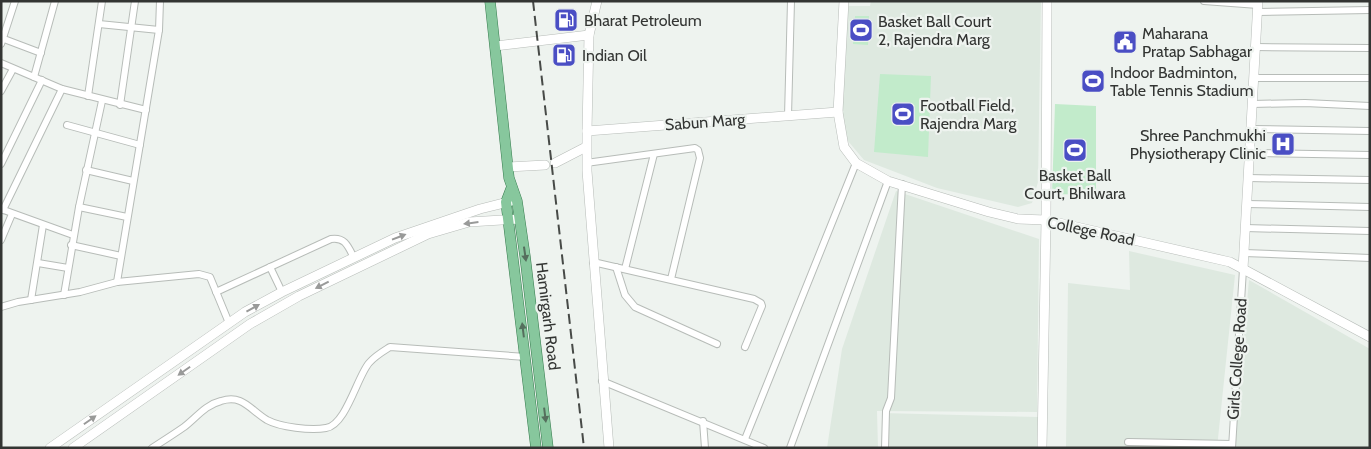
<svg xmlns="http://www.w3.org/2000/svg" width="1371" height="449" font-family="Cabin,sans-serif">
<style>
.built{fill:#dee9e0}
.green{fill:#c2ebcb}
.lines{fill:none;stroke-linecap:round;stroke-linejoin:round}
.street-casing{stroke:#b7bcb8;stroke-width:8}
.secondary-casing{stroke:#b7bcb8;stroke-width:10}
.primary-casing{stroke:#367b4e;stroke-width:11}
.street{stroke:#fff;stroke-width:6}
.secondary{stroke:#fff;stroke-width:9}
.primary{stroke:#87c79d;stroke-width:10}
.rail{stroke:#474a47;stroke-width:2;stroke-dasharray:10 5;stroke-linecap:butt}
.oneway{fill:#999a99}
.oneway2{fill:#556f5d}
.labels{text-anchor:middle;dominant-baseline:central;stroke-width:4.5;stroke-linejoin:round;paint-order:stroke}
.poi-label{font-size:16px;fill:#333533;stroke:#eef3ef;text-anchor:start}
.street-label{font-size:16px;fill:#333533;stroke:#eef3ef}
</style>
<rect width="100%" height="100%" fill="#eef3ef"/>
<g class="built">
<polygon points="871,1 1041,1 1038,182 1032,203 1018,207 937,188 864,160 848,141 841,114 840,6 870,6"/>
<polygon points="896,191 1039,239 1037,412 877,411 878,448 827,448 842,349"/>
<polygon points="1129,251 1235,275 1217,448 1066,448 1068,283 1130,290"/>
<polygon points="1249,280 1370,349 1370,448 1234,448"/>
<polygon points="882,413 1038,417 1037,448 882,448"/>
</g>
<g class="green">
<polygon points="855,16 869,16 868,45 853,44"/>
<polygon points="1082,71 1102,72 1104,89 1082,90"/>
<polygon points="880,74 931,76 928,157 874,152"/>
<polygon points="1055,104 1096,106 1096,195 1052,194"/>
</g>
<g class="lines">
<g class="street-casing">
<g id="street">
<polyline points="1204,1 1258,5"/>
<polyline points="1258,12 1370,10"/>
<polyline points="99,24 159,30"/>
<polyline points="4,39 41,53"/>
<polyline points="1,44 15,1"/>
<polyline points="1255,47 1370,48"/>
<polyline points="1,63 62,89 146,110"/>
<polyline points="34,77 55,1"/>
<polyline points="1254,78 1370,78"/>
<polyline points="1,91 13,69"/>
<polyline points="88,96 102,1"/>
<polyline points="1252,104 1305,103 1370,106"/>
<polyline points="120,105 135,1"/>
<polyline points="788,116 791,1"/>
<polyline points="67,125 140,145"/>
<polyline points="1251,129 1370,131"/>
<polyline points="1250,153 1370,155"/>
<polyline points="586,163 695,148 698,150 700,158 671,279"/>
<polyline points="1,164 42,80"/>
<polyline points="86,170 133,181"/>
<polyline points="1248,178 1370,180"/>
<polyline points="1247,204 1370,207"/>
<polyline points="79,207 127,217"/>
<polyline points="1,209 73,235"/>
<polyline points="3,210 62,89"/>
<polyline points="1245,228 1370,231"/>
<polyline points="1,240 12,214"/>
<polyline points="71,245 121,256"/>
<polyline points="1244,253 1370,258"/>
<polyline points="593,262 754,299 761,303 762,306 745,347"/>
<polyline points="38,263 68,268"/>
<polyline points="270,267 282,292"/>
<polyline points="616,267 625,295 635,307 717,344"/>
<polyline points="625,269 654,154"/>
<polyline points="117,282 159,30 160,1"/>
<path d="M 216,292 L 331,239 C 345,237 348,246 354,258"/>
<polyline points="64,295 79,207 102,101"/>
<polyline points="31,300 43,225"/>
<polyline points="1,307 18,302 80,292 117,282 199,274 210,277 229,323"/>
<polyline points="602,381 764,448"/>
<polyline points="703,421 705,448"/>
<polyline points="745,439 856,163"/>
<polyline points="1128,442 1232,444"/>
<path d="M 152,448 C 163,441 174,434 184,427 C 197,417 205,405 221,401 C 243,394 250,410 267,420 C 280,427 311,431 326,428 C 346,425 357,377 369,363 C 375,356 382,352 390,347 L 526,357"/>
<polyline points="790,448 888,181"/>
<polyline points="885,448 886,411 891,398 902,184"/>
<polyline points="1232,448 1243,269"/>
</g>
</g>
<g class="secondary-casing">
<g id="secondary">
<polyline points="844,1 838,112 844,147 856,163 888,181 989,212 1018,219 1046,220 1230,262 1370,337"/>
<polyline points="495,46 589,35"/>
<polyline points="587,131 589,35 597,1"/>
<polyline points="555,163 586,147"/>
<polyline points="508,167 545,165"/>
<polyline points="1243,269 1258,1"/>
<polyline points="50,448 245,312 282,292 395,238 480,209 512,201"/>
<polyline points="73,448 250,324 299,296 428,234 469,222 519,219"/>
<polyline points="609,448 587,171 587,131 838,112"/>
<polyline points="1042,448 1046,220 1047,1"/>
</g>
</g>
<g class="primary-casing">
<g id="primary">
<polyline points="490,1 509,178 517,201 525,256 548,448"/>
<polyline points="511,189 506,202 536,448"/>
</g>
</g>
<use href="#street" class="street"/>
<use href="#secondary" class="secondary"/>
<use href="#primary" class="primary"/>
<polyline class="rail" points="533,1 584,448"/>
</g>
<defs><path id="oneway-solid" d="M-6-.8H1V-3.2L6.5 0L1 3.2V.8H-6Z" transform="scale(1.25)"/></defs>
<g class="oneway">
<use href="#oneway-solid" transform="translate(471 223) rotate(173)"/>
<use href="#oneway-solid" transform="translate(399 237) rotate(-21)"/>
<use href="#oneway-solid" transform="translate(322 285) rotate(153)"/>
<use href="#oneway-solid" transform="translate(253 308) rotate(-29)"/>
<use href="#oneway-solid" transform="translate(184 371) rotate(145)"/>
<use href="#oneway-solid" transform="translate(90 420) rotate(-35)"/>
</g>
<g class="oneway2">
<use href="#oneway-solid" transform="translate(525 254) rotate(82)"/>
<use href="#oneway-solid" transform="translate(523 330) rotate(-97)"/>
<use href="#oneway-solid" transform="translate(545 415) rotate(83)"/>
</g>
<defs>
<g id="fuel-square" transform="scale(1.25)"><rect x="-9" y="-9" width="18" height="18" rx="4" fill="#4a4ec4" stroke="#eef3ef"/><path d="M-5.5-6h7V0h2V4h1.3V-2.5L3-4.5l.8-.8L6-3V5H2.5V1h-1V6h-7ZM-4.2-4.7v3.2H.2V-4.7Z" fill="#fff"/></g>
<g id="stadium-square" transform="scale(1.25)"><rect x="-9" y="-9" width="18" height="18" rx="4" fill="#4a4ec4" stroke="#eef3ef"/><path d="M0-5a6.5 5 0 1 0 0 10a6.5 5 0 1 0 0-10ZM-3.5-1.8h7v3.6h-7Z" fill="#fff"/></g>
<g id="civic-square" transform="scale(1.25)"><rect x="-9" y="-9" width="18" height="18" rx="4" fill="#4a4ec4" stroke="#eef3ef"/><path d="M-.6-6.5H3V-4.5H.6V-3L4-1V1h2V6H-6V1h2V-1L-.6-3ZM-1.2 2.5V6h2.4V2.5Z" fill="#fff"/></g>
<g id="hospital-square" transform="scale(1.25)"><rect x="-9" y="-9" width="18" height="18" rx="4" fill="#4a4ec4" stroke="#eef3ef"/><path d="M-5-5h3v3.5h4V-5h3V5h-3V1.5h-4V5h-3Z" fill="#fff"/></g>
</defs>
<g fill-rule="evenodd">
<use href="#fuel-square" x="566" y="20"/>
<use href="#stadium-square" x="861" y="30"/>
<use href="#civic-square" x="1125" y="42"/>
<use href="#fuel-square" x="564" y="55"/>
<use href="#stadium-square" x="1093" y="81"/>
<use href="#stadium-square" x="903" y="114"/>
<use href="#hospital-square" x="1283" y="144"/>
<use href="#stadium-square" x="1075" y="150"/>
</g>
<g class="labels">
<g class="poi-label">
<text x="584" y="20">Bharat Petroleum</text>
<text x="878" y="21">Basket Ball Court<tspan x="878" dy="18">2, Rajendra Marg</tspan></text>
<text x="1142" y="33">Maharana<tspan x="1142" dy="18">Pratap Sabhagar</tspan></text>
<text x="582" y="55">Indian Oil</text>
<text x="1110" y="72">Indoor Badminton,<tspan x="1110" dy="18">Table Tennis Stadium</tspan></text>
<text x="920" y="105">Football Field,<tspan x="920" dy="18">Rajendra Marg</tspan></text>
<text x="1266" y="135" text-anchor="end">Shree Panchmukhi<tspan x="1266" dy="18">Physiotherapy Clinic</tspan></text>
<text x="1075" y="175" text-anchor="middle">Basket Ball<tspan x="1075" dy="18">Court, Bhilwara</tspan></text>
</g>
<g class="street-label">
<text transform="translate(705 122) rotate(-4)">Sabun Marg</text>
<text transform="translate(1091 231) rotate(12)">College Road</text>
<text transform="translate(548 316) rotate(83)">Hamirgarh Road</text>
<text transform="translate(1237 359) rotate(-86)">Girls College Road</text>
</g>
</g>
<rect width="1371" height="449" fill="none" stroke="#333533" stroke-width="5"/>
</svg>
